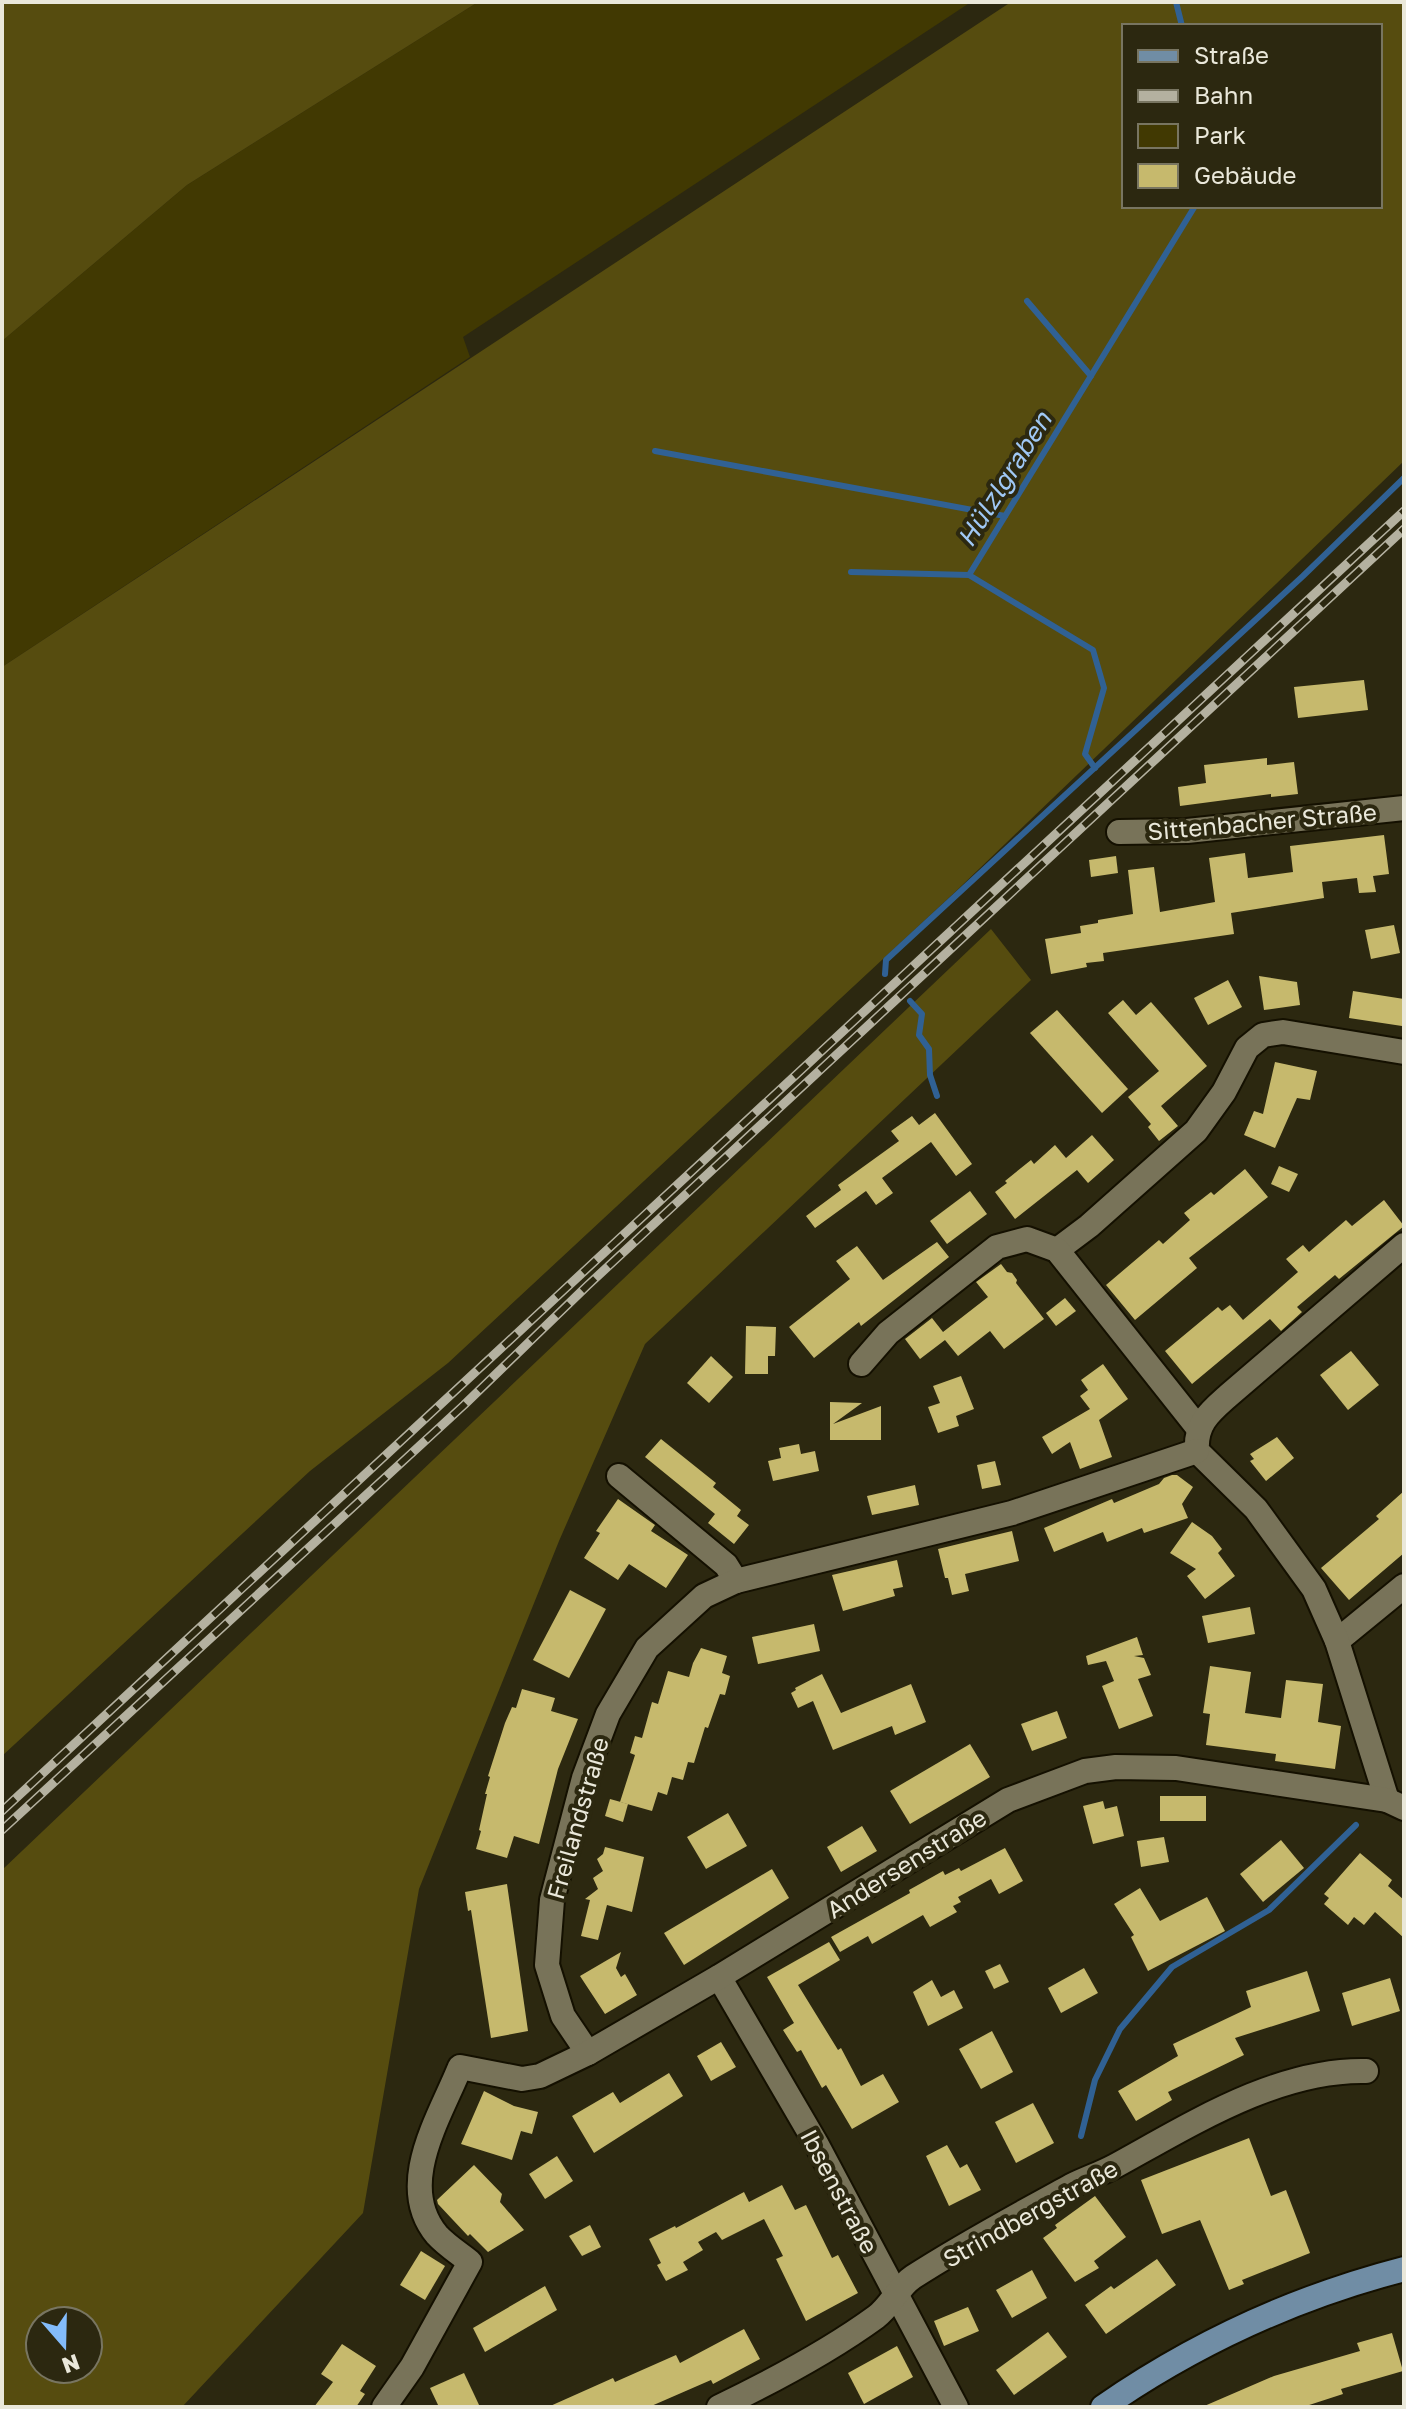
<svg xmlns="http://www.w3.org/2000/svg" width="1406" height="2409" font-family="'Golos Text',sans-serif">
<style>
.green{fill:#413902}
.forest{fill:#564c0f;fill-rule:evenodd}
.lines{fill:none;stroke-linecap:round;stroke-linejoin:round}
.stream{stroke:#306194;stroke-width:6}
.building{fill:#c6b96d}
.minor-casing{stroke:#141000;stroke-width:28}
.major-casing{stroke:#141000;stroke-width:28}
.minor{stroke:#787359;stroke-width:24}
.major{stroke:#708da5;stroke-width:24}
.rail-casing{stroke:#b4b1a0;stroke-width:9}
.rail{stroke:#2c2810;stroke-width:6;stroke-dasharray:18;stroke-linecap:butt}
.labels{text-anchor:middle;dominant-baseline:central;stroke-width:8;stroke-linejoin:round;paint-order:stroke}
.street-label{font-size:24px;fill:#eae8da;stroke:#2c2810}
.water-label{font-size:26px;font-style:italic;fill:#a0c8f5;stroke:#2c2810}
</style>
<rect width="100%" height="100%" fill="#2c2810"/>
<polygon class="green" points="478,2 971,2 463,337 470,357 2,667 2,341 187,185"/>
<g class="forest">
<polygon points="2,2 478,2 187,185 2,341"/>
<path d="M 1011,2 L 1404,2 L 1404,461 L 953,894 L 448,1363 L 310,1471 L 2,1756 L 2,667 ZM 1124,26 L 1380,26 L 1380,206 L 1124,206 Z"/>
<path d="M 991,929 L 1031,980 L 645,1344 L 559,1541 L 419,1889 L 363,2213 L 182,2407 L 2,2407 L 2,1870 ZM 40,2321 L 88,2321 L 88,2369 L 40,2369 Z"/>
</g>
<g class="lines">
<g class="stream">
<polyline points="1176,2 1182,26"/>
<polyline points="1027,301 1091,376"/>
<polyline points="655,451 1005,516"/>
<polyline points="851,572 969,575"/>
<polyline points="1095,768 1085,754 1104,688 1093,650 969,575 1195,206"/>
<polyline points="885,974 886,960 1303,576 1404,478"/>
<polyline points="910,1001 922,1014 919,1035 929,1049 930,1075 937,1096"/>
<polyline points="1081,2136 1095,2080 1120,2029 1172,1967 1269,1910 1356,1825"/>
</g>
</g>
<g class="building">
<polygon points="1364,680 1368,710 1298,718 1294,687"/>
<polygon points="1267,758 1267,765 1294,762 1298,794 1271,797 1271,794 1180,806 1178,787 1206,783 1204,765"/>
<polygon points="1384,835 1389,874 1373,876 1376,892 1359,893 1357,878 1322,882 1324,898 1231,913 1234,934 1103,953 1104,961 1086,963 1087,967 1051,974 1045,939 1081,933 1080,926 1098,923 1098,920 1133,914 1128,870 1154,867 1160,912 1215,902 1209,858 1245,853 1248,878 1271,875 1293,872 1290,846"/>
<polygon points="1116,856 1118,873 1091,877 1089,860"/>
<polygon points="1394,925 1400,953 1371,959 1365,930"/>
<polygon points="1259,976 1297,982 1300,1005 1264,1010"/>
<polygon points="1228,980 1242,1007 1208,1025 1194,998"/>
<polygon points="1353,991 1404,999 1402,1026 1349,1018"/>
<polygon points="1123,1000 1136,1015 1151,1002 1207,1066 1161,1106 1178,1126 1159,1141 1148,1127 1151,1124 1128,1097 1159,1071 1108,1013"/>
<polygon points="1057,1010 1128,1089 1102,1113 1030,1033"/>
<polygon points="1275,1062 1317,1071 1310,1100 1297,1098 1275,1148 1244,1135 1254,1111 1263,1114"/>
<polygon points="935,1113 972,1164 956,1176 931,1142 882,1178 893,1193 876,1205 866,1191 815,1228 806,1216 841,1190 838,1185 899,1141 891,1131 912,1116 919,1125"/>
<polygon points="1092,1135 1114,1160 1088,1183 1077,1170 1015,1219 995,1192 1007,1183 1005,1181 1031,1160 1034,1164 1055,1145 1066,1158"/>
<polygon points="1279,1166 1298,1174 1289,1192 1271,1184"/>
<polygon points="1245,1169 1268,1197 1189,1258 1197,1268 1135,1320 1106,1285 1159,1240 1163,1244 1190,1220 1184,1213 1211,1192 1214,1195"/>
<polygon points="970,1191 987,1214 947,1244 930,1221"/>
<polygon points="1384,1200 1404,1226 1339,1279 1335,1275 1297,1307 1302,1312 1281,1331 1270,1319 1192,1384 1165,1351 1218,1307 1222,1311 1230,1305 1243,1320 1298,1272 1286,1259 1303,1245 1309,1252 1346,1220 1352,1226"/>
<polygon points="937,1242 949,1257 861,1326 859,1322 814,1358 789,1327 850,1279 836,1261 857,1246 883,1280"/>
<polygon points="1001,1264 1007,1272 1012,1273 1017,1280 1016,1283 1044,1319 1004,1349 990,1331 958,1356 945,1340 920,1359 905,1339 932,1318 943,1332 988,1297 976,1282"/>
<polygon points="1065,1298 1076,1311 1056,1326 1046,1313"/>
<polygon points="746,1326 776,1327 775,1356 768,1356 768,1374 745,1374"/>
<polygon points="1351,1351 1379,1385 1348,1410 1320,1375"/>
<polygon points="711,1356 733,1377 709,1403 687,1383"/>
<polygon points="1103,1364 1128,1399 1099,1420 1112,1457 1080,1469 1070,1442 1052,1454 1042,1437 1090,1409 1080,1396 1088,1390 1081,1380"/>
<polygon points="961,1376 974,1409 956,1416 959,1426 938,1433 928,1407 940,1403 933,1386"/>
<polygon points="830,1402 862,1403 833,1424 881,1406 881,1440 830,1440"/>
<polygon points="1277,1437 1294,1458 1266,1481 1250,1461 1254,1459 1250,1454"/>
<polygon points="661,1439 716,1483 713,1487 741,1510 737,1516 749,1525 734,1544 708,1523 715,1514 645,1457"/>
<polygon points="799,1444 801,1454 815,1451 819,1471 773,1481 768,1461 781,1458 779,1448"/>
<polygon points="995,1461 1001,1485 982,1489 977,1465"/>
<polygon points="1172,1475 1177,1475 1193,1487 1182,1504 1188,1518 1144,1533 1142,1528 1107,1542 1103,1532 1054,1552 1044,1528 1112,1499 1114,1503 1159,1484 1164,1478"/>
<polygon points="915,1485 919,1505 872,1515 867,1496"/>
<polygon points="1404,1491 1404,1553 1349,1600 1321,1568 1379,1519 1376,1516"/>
<polygon points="618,1499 655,1525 651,1531 688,1555 666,1588 629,1564 618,1580 584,1558 600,1533 596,1531"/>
<polygon points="1192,1522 1212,1536 1222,1549 1218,1553 1235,1576 1205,1599 1187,1576 1196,1569 1170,1553"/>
<polygon points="1012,1531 1019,1561 965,1574 969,1591 952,1595 948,1578 945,1578 938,1549"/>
<polygon points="897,1560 903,1587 893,1589 895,1596 843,1611 832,1575"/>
<polygon points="570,1590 606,1609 569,1678 533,1660"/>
<polygon points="1250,1607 1255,1634 1208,1643 1202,1616"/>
<polygon points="814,1624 820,1651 758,1664 752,1637"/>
<polygon points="1137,1637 1143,1655 1134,1656 1144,1658 1151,1675 1138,1679 1153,1716 1119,1729 1102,1686 1114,1681 1106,1661 1088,1665 1086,1656"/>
<polygon points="701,1648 727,1656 722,1673 730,1676 725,1695 720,1694 708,1728 705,1727 694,1763 688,1762 683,1780 672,1777 667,1795 658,1792 652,1811 620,1802 635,1755 630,1753 635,1736 642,1738 652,1702 658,1704 668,1671 689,1677 693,1663"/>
<polygon points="1210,1666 1251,1672 1245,1713 1281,1718 1286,1680 1323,1684 1318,1722 1341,1726 1335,1769 1275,1761 1276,1754 1206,1745 1210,1714 1203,1713"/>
<polygon points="822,1674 841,1713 911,1684 926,1722 895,1735 892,1726 833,1750 813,1701 798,1708 791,1693 796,1690 795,1688"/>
<polygon points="522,1689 555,1698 551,1711 578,1719 558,1769 539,1844 514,1836 507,1858 476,1849 481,1831 479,1830 487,1794 485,1794 490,1777 488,1776 505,1723 512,1707 516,1708"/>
<polygon points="1057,1711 1067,1738 1032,1751 1021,1724"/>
<polygon points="970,1744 990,1777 910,1824 890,1791"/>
<rect x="1160" y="1796" width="46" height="25"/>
<polygon points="610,1799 628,1804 623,1822 605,1816"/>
<polygon points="1103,1801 1105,1809 1117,1806 1124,1836 1093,1844 1083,1806"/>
<polygon points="728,1813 747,1846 706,1869 687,1837"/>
<polygon points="862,1826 877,1851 841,1872 827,1847"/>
<polygon points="1164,1837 1169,1862 1141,1867 1137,1841"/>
<polygon points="1281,1840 1304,1868 1263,1902 1240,1874"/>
<polygon points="605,1847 644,1857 632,1912 607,1905 598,1940 581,1936 590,1900 585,1899 598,1889 593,1878 603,1871 597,1859 603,1854"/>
<polygon points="1005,1848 1023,1881 999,1894 991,1879 958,1897 961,1902 953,1906 957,1912 930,1927 923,1915 872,1944 868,1936 840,1952 831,1937 910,1893 909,1890 943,1871 945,1875 959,1868 961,1871"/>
<polygon points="1360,1853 1392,1880 1388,1886 1404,1900 1404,1938 1375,1912 1364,1925 1354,1917 1348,1925 1324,1904 1329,1898 1324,1894"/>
<polygon points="772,1869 789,1898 684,1965 664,1933"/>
<polygon points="507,1884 528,2031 491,2038 471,1910 468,1911 465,1892"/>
<polygon points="1140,1888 1160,1921 1207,1897 1225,1931 1148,1971 1131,1937 1134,1935 1114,1904"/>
<polygon points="829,1942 840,1960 798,1985 838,2050 841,2048 861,2086 883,2074 899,2102 852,2129 826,2085 822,2088 801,2050 797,2052 783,2030 794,2023 767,1977"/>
<polygon points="621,1952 616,1968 621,1977 625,1974 637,1995 605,2014 580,1976"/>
<polygon points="1000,1964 1009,1982 994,1989 985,1971"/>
<polygon points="1084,1968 1098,1993 1061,2013 1048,1988"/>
<polygon points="1307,1971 1320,2011 1235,2038 1244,2055 1168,2092 1172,2100 1136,2121 1118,2091 1178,2056 1173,2044 1251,2007 1246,1991"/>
<polygon points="1390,1978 1400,2011 1352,2026 1342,1993"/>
<polygon points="932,1980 941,1997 954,1990 963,2008 928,2026 913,1992"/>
<polygon points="992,2031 1013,2072 981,2089 959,2049"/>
<polygon points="721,2042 736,2067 711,2081 697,2056"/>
<polygon points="669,2073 683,2096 594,2153 572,2116 613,2092 620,2103"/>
<polygon points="484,2091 514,2106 538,2112 532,2134 521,2131 512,2160 461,2144"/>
<polygon points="1033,2103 1054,2143 1016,2163 995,2122"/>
<polygon points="1249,2138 1271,2196 1286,2190 1310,2253 1242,2280 1244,2284 1229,2290 1200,2220 1162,2234 1141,2180"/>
<polygon points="947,2145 960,2168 967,2164 981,2190 949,2206 926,2156"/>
<polygon points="557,2156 573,2181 545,2199 529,2174"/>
<polygon points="474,2165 502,2194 500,2202 524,2230 488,2252 470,2234 468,2236 438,2204 437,2200"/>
<polygon points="782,2185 795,2210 806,2205 832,2258 838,2255 858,2293 806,2321 776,2259 783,2256 764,2219 722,2240 716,2232 698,2242 703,2250 683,2262 688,2270 666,2281 657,2265 661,2263 649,2239 675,2226 676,2228 744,2192 749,2202"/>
<polygon points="1095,2196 1126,2237 1094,2261 1099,2268 1075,2282 1043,2238 1057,2228 1055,2225"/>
<polygon points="590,2225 601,2247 582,2256 569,2236"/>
<polygon points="421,2251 445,2266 425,2300 400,2285"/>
<polygon points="1157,2259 1176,2285 1106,2334 1085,2305 1111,2286 1114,2289"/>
<polygon points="1032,2270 1047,2298 1012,2318 996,2290"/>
<polygon points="545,2286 557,2310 485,2352 473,2328"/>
<polygon points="968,2307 979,2331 944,2346 934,2321"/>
<polygon points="744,2329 760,2359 713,2384 711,2380 649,2407 548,2407 613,2378 615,2382 676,2355 680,2363"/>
<polygon points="1048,2332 1067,2357 1014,2395 996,2370"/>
<polygon points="1392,2333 1403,2371 1341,2389 1343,2394 1303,2407 1202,2407 1274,2376 1360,2351 1357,2343"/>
<polygon points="342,2344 376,2366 360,2391 365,2394 356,2407 314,2407 333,2382 321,2374"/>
<polygon points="897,2346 913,2377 864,2404 848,2373"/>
<polygon points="464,2373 480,2407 439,2407 430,2388"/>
</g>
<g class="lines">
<g class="minor-casing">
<g id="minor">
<polyline points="1119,832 1187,831 1404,808"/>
<polyline points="1057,1250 1089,1226 1196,1131 1224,1092 1247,1048 1263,1035 1283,1032 1404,1052"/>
<polyline points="861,1364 888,1333 997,1247 1027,1239 1057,1250 1199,1429"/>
<polyline points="619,1476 726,1565 736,1581"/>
<polyline points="1337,1641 1404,1586"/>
<path d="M 1387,1800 L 1337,1641 L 1314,1589 L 1256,1509 L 1197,1451 C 1195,1423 1210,1412 1229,1395 L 1404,1245"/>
<polyline points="719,1977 817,2145 956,2407"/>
<polyline points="588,2053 563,2016 547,1965 552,1900 584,1778 608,1714 647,1648 704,1596 736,1581 1012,1513 1197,1451"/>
<path d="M 384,2407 L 412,2367 L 470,2262 C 460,2254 446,2245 437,2235 C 395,2185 440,2117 460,2067 L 522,2079 L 540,2076 L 588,2053 L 719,1977 L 1008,1800 L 1085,1771 L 1116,1767 L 1176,1768 L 1387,1800 L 1404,1808"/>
<path d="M 719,2407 C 773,2381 828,2352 876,2317 C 891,2306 898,2287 913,2277 C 964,2244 1018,2215 1071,2186 C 1085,2179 1100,2174 1115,2166 C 1190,2125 1277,2069 1366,2071"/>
</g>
</g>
<g class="major-casing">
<path id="major" d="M 1103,2407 C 1194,2344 1296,2297 1404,2269"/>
</g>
<use href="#minor" class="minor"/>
<use href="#major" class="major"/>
<g class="rail-casing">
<g id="rail">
<polyline points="2,1811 1404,511"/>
<polyline points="2,1830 464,1405 588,1285 1404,529"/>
</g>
</g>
<use href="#rail" class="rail"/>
</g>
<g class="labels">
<g class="street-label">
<text transform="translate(1262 821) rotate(-5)">Sittenbacher Straße</text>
<text transform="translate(577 1818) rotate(-74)">Freilandstraße</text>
<text transform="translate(906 1863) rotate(-32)">Andersenstraße</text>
<text transform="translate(840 2191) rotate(62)">Ibsenstraße</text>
<text transform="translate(1030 2213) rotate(-29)">Strindbergstraße</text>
</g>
<g class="water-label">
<text transform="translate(1004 479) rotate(-58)">Hülzlgraben</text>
</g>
</g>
<rect width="1406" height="2409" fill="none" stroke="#eae8da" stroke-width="8"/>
<rect x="1122" y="24" width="260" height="184" fill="#2c2810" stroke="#787561" stroke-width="2"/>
<rect x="1138" y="50" width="40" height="12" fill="#708da5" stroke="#787561" stroke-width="2"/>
<text x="1194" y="64" font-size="24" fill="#eae8da">Straße</text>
<rect x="1138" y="90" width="40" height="12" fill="#b4b1a0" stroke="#787561" stroke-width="2"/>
<text x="1194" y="104" font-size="24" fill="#eae8da">Bahn</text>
<rect x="1138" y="124" width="40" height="24" fill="#413902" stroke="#787561" stroke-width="2"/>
<text x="1194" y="144" font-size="24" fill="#eae8da">Park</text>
<rect x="1138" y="164" width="40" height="24" fill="#c6b96d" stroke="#787561" stroke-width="2"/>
<text x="1194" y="184" font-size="24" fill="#eae8da">Gebäude</text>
<g transform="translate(64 2345) rotate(160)"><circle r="38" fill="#2c2810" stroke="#787561" stroke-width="2"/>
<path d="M0-6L14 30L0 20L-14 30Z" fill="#83bcfb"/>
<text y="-12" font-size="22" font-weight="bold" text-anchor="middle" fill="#eae8da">N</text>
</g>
</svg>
